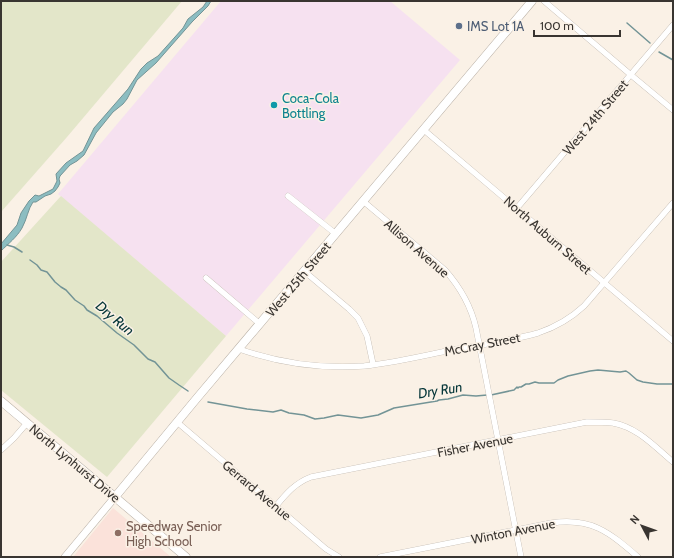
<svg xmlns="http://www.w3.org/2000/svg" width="674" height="558" font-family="Cabin,sans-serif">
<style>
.industrial{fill:#f6e1f0}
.education{fill:#fbe2da}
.green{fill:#e3e6c9}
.water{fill:#8cbdc1;stroke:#739496}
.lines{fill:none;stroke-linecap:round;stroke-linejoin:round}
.stream{stroke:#739496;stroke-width:1.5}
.minor-casing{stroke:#b9b0a6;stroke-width:6}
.tertiary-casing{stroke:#b9b0a6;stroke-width:8}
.secondary-casing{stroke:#b9b0a6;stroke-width:9}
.minor{stroke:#fff;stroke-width:5.5}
.tertiary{stroke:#fff;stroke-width:7}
.secondary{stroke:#fff;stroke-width:8}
.service-dot{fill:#5c6f8a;stroke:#faf1e6;stroke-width:1.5}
.culture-dot{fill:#0f9aa8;stroke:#faf1e6;stroke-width:1.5}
.education-dot{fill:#8d6e63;stroke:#faf1e6;stroke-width:1.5}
.labels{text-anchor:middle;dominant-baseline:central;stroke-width:3;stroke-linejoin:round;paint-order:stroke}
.service-label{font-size:13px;fill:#4e5e75;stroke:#faf1e6;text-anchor:start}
.culture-label{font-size:13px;fill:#0d838f;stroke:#faf1e6;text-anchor:start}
.street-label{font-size:13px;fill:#393531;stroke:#faf1e6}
.education-label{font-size:13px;fill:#785e54;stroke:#faf1e6;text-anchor:start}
.water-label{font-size:14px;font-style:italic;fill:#053639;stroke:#faf1e6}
</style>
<rect width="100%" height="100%" fill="#faf1e6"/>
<polygon class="industrial" points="221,1 390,1 460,60 226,336 58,194"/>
<polygon class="education" points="113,508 171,557 73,557"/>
<g class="green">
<polygon points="1,1 182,1 67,137 1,212"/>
<polygon points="61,196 226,336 107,477 1,390 1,262"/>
</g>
<path class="water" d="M 207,1 L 211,1 L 208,6 L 192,22 L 156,63 L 137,80 L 127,99 L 123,104 L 113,112 L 96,133 L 84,155 L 77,161 L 70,165 L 60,176 L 59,179 L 60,183 L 58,187 L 55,191 L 51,194 L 45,196 L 36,202 L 33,202 C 28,209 27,219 22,228 C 17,237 8,244 1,251 L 1,244 L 17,225 L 21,213 L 29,201 L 35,195 L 39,196 L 53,189 L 57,181 L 56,174 L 66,163 L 83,151 L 94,128 L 128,89 L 141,69 L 147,63 L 158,56 L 183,28 L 188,19 L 203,7 Z"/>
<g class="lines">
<g class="stream">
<polyline points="627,23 650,43"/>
<polyline points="659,52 673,60"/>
<polyline points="7,245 14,247 22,252"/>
<polyline points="30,260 37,265 41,270 47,272 55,282 61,287 66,290 75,300 84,306 87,310 97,316 117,333 134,345 148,359 155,362 169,378 179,385 188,391"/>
<polyline points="491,395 514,390 517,387 518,388 519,387 521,387 526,384 529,384 535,382 539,383 554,383 558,380 568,376 590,371 598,370 620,372 626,371 629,373 637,380 643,382 657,384 673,384"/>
<polyline points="208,402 247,409 273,412 281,410 289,413 304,415 315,419 324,418 338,415 361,418 378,415 394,408 437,401 439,400 448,399 463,395 476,396 487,395"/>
</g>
<g class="minor-casing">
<g id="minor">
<polyline points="544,1 631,75 673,110"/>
<polyline points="424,130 673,341"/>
<polyline points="288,196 336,234"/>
<path d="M 363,201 L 445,270 C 460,287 471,306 476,328 L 521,557"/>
<polyline points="517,208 673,25"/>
<polyline points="304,271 349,309 358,318 367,336 373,364"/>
<polyline points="206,278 260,324"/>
<path d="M 239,349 C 279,363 321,369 364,366 C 393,363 423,356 451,350 C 480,345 510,341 538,333 C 556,327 570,319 584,306 L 673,203"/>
<polyline points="177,422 326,549 339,557"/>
<polyline points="1,450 14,438 27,423"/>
<path d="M 276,506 C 286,494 295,483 311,477 L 587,422 C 596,422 604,422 613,423 C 637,427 655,447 673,462"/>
<path d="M 380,557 L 551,523 C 591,517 609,532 638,557"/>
</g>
</g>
<g class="tertiary-casing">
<polyline id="tertiary" points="65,557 115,497"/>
</g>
<g class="secondary-casing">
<g id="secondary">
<polyline points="1,401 186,557"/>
<polyline points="115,497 197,398 532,1"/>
</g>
</g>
<use href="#minor" class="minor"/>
<use href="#tertiary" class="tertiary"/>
<use href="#secondary" class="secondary"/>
</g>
<circle class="service-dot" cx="459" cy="26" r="4"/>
<circle class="culture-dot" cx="274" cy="105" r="4"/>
<circle class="education-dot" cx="118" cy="533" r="4"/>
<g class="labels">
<g class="service-label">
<text x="467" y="26">IMS Lot 1A</text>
</g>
<g class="culture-label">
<text x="282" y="98">Coca-Cola<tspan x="282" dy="15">Bottling</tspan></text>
</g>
<g class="street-label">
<text transform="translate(595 117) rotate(-50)">West 24th Street</text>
<text transform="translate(548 235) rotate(41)">North Auburn Street</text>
<text transform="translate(417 248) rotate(41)">Allison Avenue</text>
<text transform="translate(298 279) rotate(-50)">West 25th Street</text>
<text transform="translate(482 344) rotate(-11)">McCray Street</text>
<text transform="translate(475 445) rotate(-11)">Fisher Avenue</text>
<text transform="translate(75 463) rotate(40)">North Lynhurst Drive</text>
<text transform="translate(257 490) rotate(40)">Gerrard Avenue</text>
<text transform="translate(513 531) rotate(-11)">Winton Avenue</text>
</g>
<g class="education-label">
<text x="126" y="526">Speedway Senior<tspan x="126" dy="15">High School</tspan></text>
</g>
<g class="water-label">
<text transform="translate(115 318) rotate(40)">Dry Run</text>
<text transform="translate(440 390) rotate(-9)">Dry Run</text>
</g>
</g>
<rect width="674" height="558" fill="none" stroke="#393531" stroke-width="4"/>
<g transform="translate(642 526) rotate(311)" stroke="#faf1e6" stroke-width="3" paint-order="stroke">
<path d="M0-3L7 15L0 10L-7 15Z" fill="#393531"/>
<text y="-6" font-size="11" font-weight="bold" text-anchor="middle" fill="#393531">N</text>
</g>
<path d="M534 30v6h86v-6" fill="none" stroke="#393531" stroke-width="2"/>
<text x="540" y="30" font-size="12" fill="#393531" stroke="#faf1e6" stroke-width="3" paint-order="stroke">100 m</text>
</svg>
